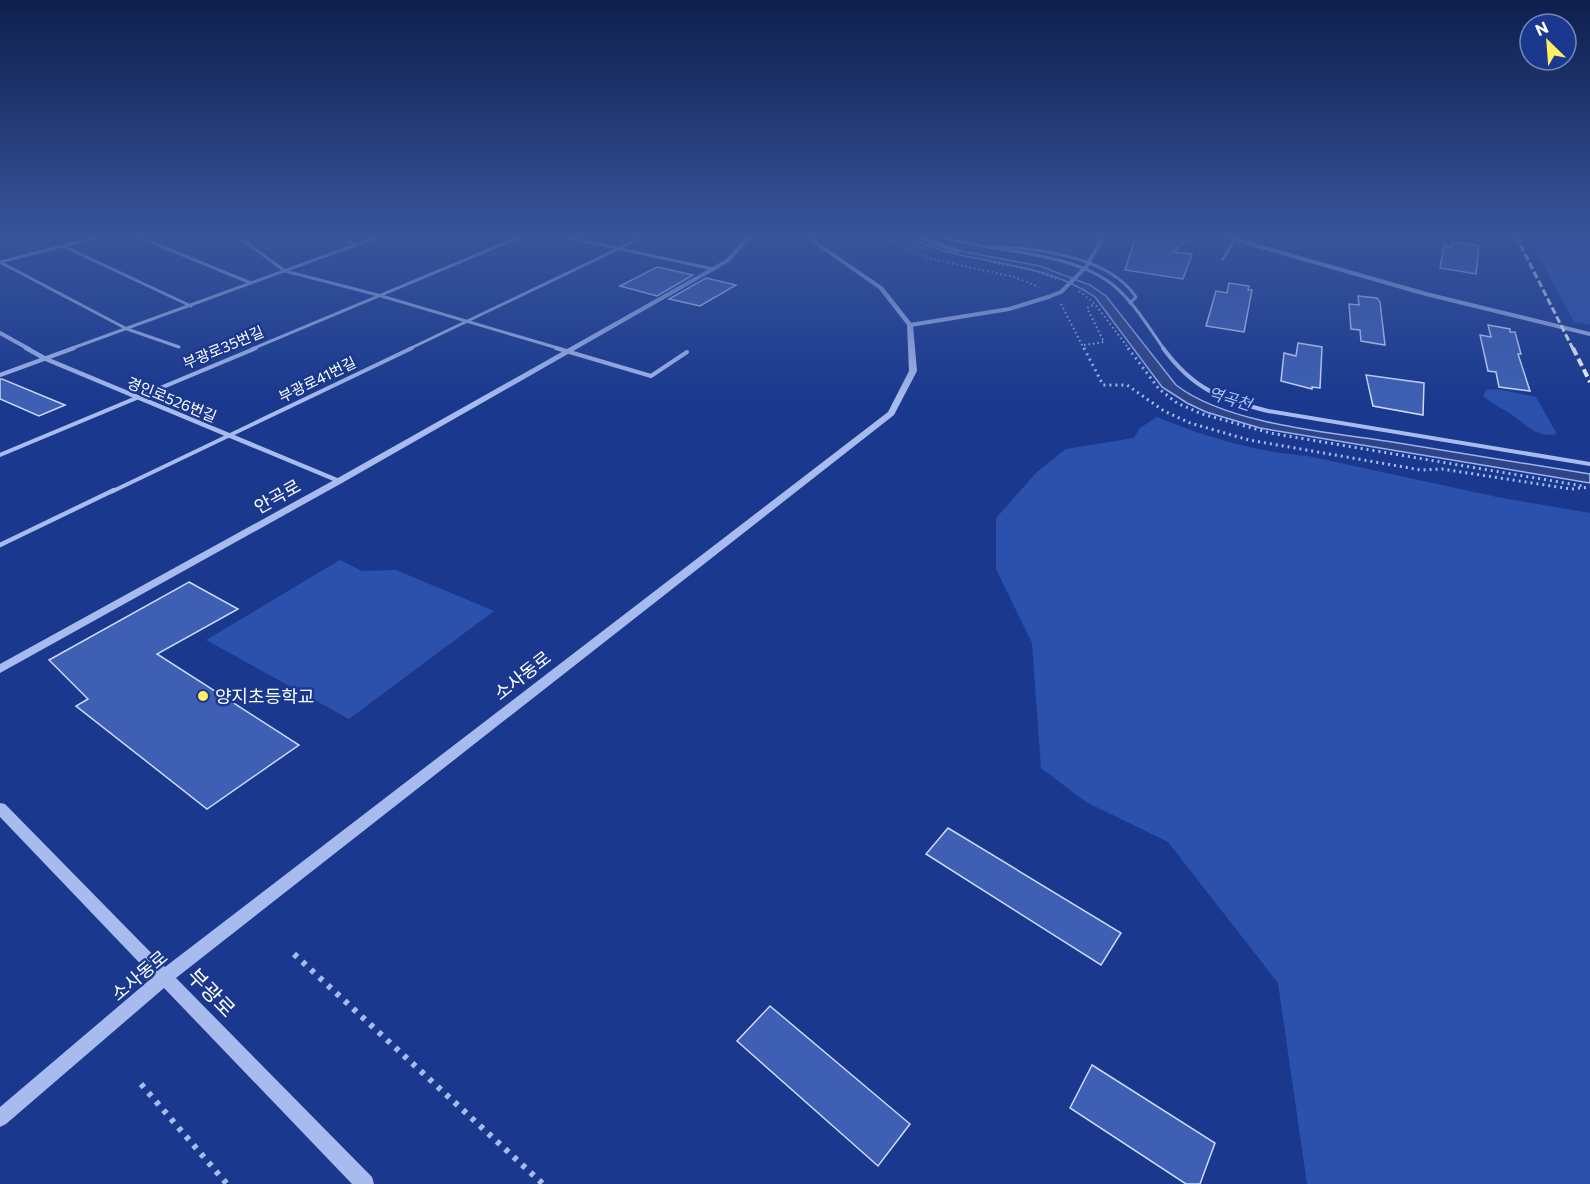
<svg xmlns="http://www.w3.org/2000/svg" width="1590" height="1184" font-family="Commissioner,'Noto Sans KR',sans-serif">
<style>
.green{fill:#2c51ac}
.water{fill:#2e4485;stroke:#99b3f0;stroke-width:1.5}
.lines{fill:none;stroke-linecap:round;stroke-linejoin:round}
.stream{stroke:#99b3f0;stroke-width:4.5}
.building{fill:#3e5fb4;stroke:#cddafa;stroke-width:1.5}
.path-far2{stroke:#a7bbee;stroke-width:2;stroke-dasharray:1.5 3;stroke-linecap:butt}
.path-far1{stroke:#a7bbee;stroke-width:3;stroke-dasharray:2 4;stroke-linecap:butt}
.path{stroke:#a7bbee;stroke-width:6;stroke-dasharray:4.5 7;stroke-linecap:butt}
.service-far2{stroke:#a7bbee;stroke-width:3}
.service-far1{stroke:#a7bbee;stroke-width:4}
.service{stroke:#a7bbee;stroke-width:4.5}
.minor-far1{stroke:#a7bbee;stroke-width:4}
.minor{stroke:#a7bbee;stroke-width:4.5}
.tertiary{fill:#a7bbee;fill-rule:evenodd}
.rail-far1{stroke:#fff;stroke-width:3;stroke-dasharray:7 3;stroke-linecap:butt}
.rail{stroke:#fff;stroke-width:4;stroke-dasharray:8 4;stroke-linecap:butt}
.minor-bridge{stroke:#a7bbee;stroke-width:4}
.poi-dot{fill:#ffed64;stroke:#1a398e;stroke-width:2}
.labels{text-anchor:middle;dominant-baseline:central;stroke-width:5;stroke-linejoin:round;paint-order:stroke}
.far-street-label{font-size:15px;fill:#fff;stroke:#1a398e}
.far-water-label{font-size:16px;font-style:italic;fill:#b3c6f5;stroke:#1a398e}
.street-label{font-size:18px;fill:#fff;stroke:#1a398e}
.poi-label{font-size:18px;fill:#fff;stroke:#1a398e;text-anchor:start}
.near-street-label{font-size:21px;fill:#fff;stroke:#1a398e}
</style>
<rect width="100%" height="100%" fill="#1a398e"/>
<g class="green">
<polygon points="1002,236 1079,236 1071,255 998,241"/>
<polygon points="1528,236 1590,236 1590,325 1574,322"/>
<path d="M 1497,389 L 1536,397 L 1557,434 C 1541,438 1530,429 1519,420 C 1508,411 1494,405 1483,396 L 1486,390 Z"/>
<path d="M 1157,417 C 1206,437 1255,452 1308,456 L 1497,497 L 1590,513 L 1590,1184 L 1307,1184 L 1278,983 L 1168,842 L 1086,802 L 1041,768 L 1032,643 L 996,569 L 996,518 L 1037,472 L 1066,449 L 1134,438 L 1140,428 Z"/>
<polygon points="340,560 362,571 396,570 494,611 349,719 206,640"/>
</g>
<path class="water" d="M 904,236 L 919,236 L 960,251 L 1040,266 L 1090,285 L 1106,296 L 1176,385 C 1225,423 1325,432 1386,441 C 1454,452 1522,463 1590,474 L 1590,483 L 1260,428 L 1206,412 L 1187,403 L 1162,387 L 1095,297 C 1050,266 999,265 948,252 C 933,248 919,242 904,236 Z"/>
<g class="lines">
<polyline class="stream" points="917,236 957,251"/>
</g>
<g class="building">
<polygon points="1136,236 1191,236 1173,252 1192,254 1183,279 1125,270"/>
<polygon points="1453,242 1479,246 1476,274 1440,268 1444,246 1452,247"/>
<polygon points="657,267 693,275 657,296 620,286"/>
<polygon points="706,278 736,285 700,306 669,299"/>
<polygon points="1229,283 1249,286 1248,290 1252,290 1244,332 1206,326 1216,291 1227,293"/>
<polygon points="1358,296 1377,298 1380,302 1385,345 1361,341 1360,330 1351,329 1349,304 1359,305"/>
<polygon points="1488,325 1510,329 1510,332 1515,332 1521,354 1518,354 1530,391 1499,387 1496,372 1488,371 1480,335 1491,337"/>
<polygon points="1298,343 1322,347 1320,388 1312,387 1312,389 1281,381 1284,353 1296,356"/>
<polygon points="1366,375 1424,383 1423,415 1373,406"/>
<polygon points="0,379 2,379 65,405 39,416 0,399"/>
<polygon points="189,582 238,609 157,654 299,745 207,809 76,706 88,699 49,660"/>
<polygon points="948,828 1121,933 1101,965 926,854"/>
<polygon points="770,1006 910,1124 878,1166 737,1041"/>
<polygon points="1092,1065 1215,1143 1200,1184 1186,1184 1070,1108"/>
</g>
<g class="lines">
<g class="path-far2">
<polyline points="881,236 927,258 1014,277 1039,287"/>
<polyline points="891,236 915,247 927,248"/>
<polyline points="905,238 932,248"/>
<polyline points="994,263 1031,270 1057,279"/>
<polyline points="1079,291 1095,304 1129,349"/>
<polyline points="1061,304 1084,349"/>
<polyline points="1084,345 1104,342 1087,308 1095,304"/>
</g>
<g class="path-far1">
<polyline points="1084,348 1103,385 1127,385 1164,411 1190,423 1249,440 1421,470 1442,469 1571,489 1590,487"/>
<polyline points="1128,348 1159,389 1177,403 1202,414 1270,433 1583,486"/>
</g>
<g class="path">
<polyline points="294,954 543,1184"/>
<polyline points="141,1084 227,1184"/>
</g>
<g class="service-far2">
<polyline points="136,236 251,283"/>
<polyline points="237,236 285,271 378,295 561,349"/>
<polyline points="338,236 355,245"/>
<polyline points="561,236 713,269"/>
<path d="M 938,236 C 991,253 1069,250 1113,285 C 1134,302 1149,328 1164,349"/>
<polyline points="63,246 191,306"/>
<path d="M 988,247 C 1034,247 1109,256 1136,297 L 1130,303"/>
<polyline points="1223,259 1235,239"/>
<polyline points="0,262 127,329 179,347"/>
<polyline points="0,262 102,236"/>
<polyline points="70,349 380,236"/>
<polyline points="252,349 522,236"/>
<polyline points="409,349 645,236"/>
</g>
<g class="service-far1">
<polyline points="556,348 651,376 687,352"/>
<path d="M 1163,348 C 1193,389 1220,399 1268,411 L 1590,464"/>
<polyline points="0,375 74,348"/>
<polyline points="0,455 256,348"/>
<polyline points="111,492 412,348"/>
</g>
<polyline class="service" points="0,545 114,490"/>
<g class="minor-far1">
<polyline points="1223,236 1426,294 1590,334"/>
<polyline points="1086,267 1104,236"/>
<polyline points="910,325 1009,309 1048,297"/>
<polyline points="0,333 29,349"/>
</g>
<polyline class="minor" points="26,348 46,359 339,481"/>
<g class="tertiary">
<polygon points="747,236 753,236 729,262 342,483 0,673 0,664 336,479 725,260"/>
<polygon points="803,236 809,236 883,287 913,325 917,371 894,415 176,978 372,1177 374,1184 352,1184 164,988 6,1124 0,1127 0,1107 153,977 0,817 0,803 5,804 165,967 888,412 909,371 907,325 879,289"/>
</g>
<polyline class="rail-far1" points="1516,236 1573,349"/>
<polyline class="rail" points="1573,348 1590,382"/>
<polyline class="minor-bridge" points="1048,297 1061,292 1086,267"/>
</g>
<linearGradient id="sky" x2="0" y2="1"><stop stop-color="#0e1f4e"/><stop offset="0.59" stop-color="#38549b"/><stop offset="1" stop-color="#38549b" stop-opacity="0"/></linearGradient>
<rect width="1590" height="401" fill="url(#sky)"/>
<circle class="poi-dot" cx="203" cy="696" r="6"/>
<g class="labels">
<g class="far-street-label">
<text transform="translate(223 347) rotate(-23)">부광로35번길</text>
<text transform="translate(317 379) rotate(-26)">부광로41번길</text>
<text transform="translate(172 399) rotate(22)">경인로526번길</text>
</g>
<g class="far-water-label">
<text transform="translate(1230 398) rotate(17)">역곡천</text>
</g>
<g class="street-label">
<text transform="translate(277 496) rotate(-29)">안곡로</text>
<text transform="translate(522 675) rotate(-38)">소사동로</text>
<text transform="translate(139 975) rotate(-40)">소사동로</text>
</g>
<g class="poi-label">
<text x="215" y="696">양지초등학교</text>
</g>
<g class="near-street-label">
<text transform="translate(212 992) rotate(46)">부광로</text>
</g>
</g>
<g transform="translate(1548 42) rotate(335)"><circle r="28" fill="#1a398e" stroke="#7688bb" stroke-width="1.5"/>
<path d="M0-4.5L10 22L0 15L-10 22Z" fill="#ffed64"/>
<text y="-9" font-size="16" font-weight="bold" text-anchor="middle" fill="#ffffff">N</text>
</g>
</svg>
